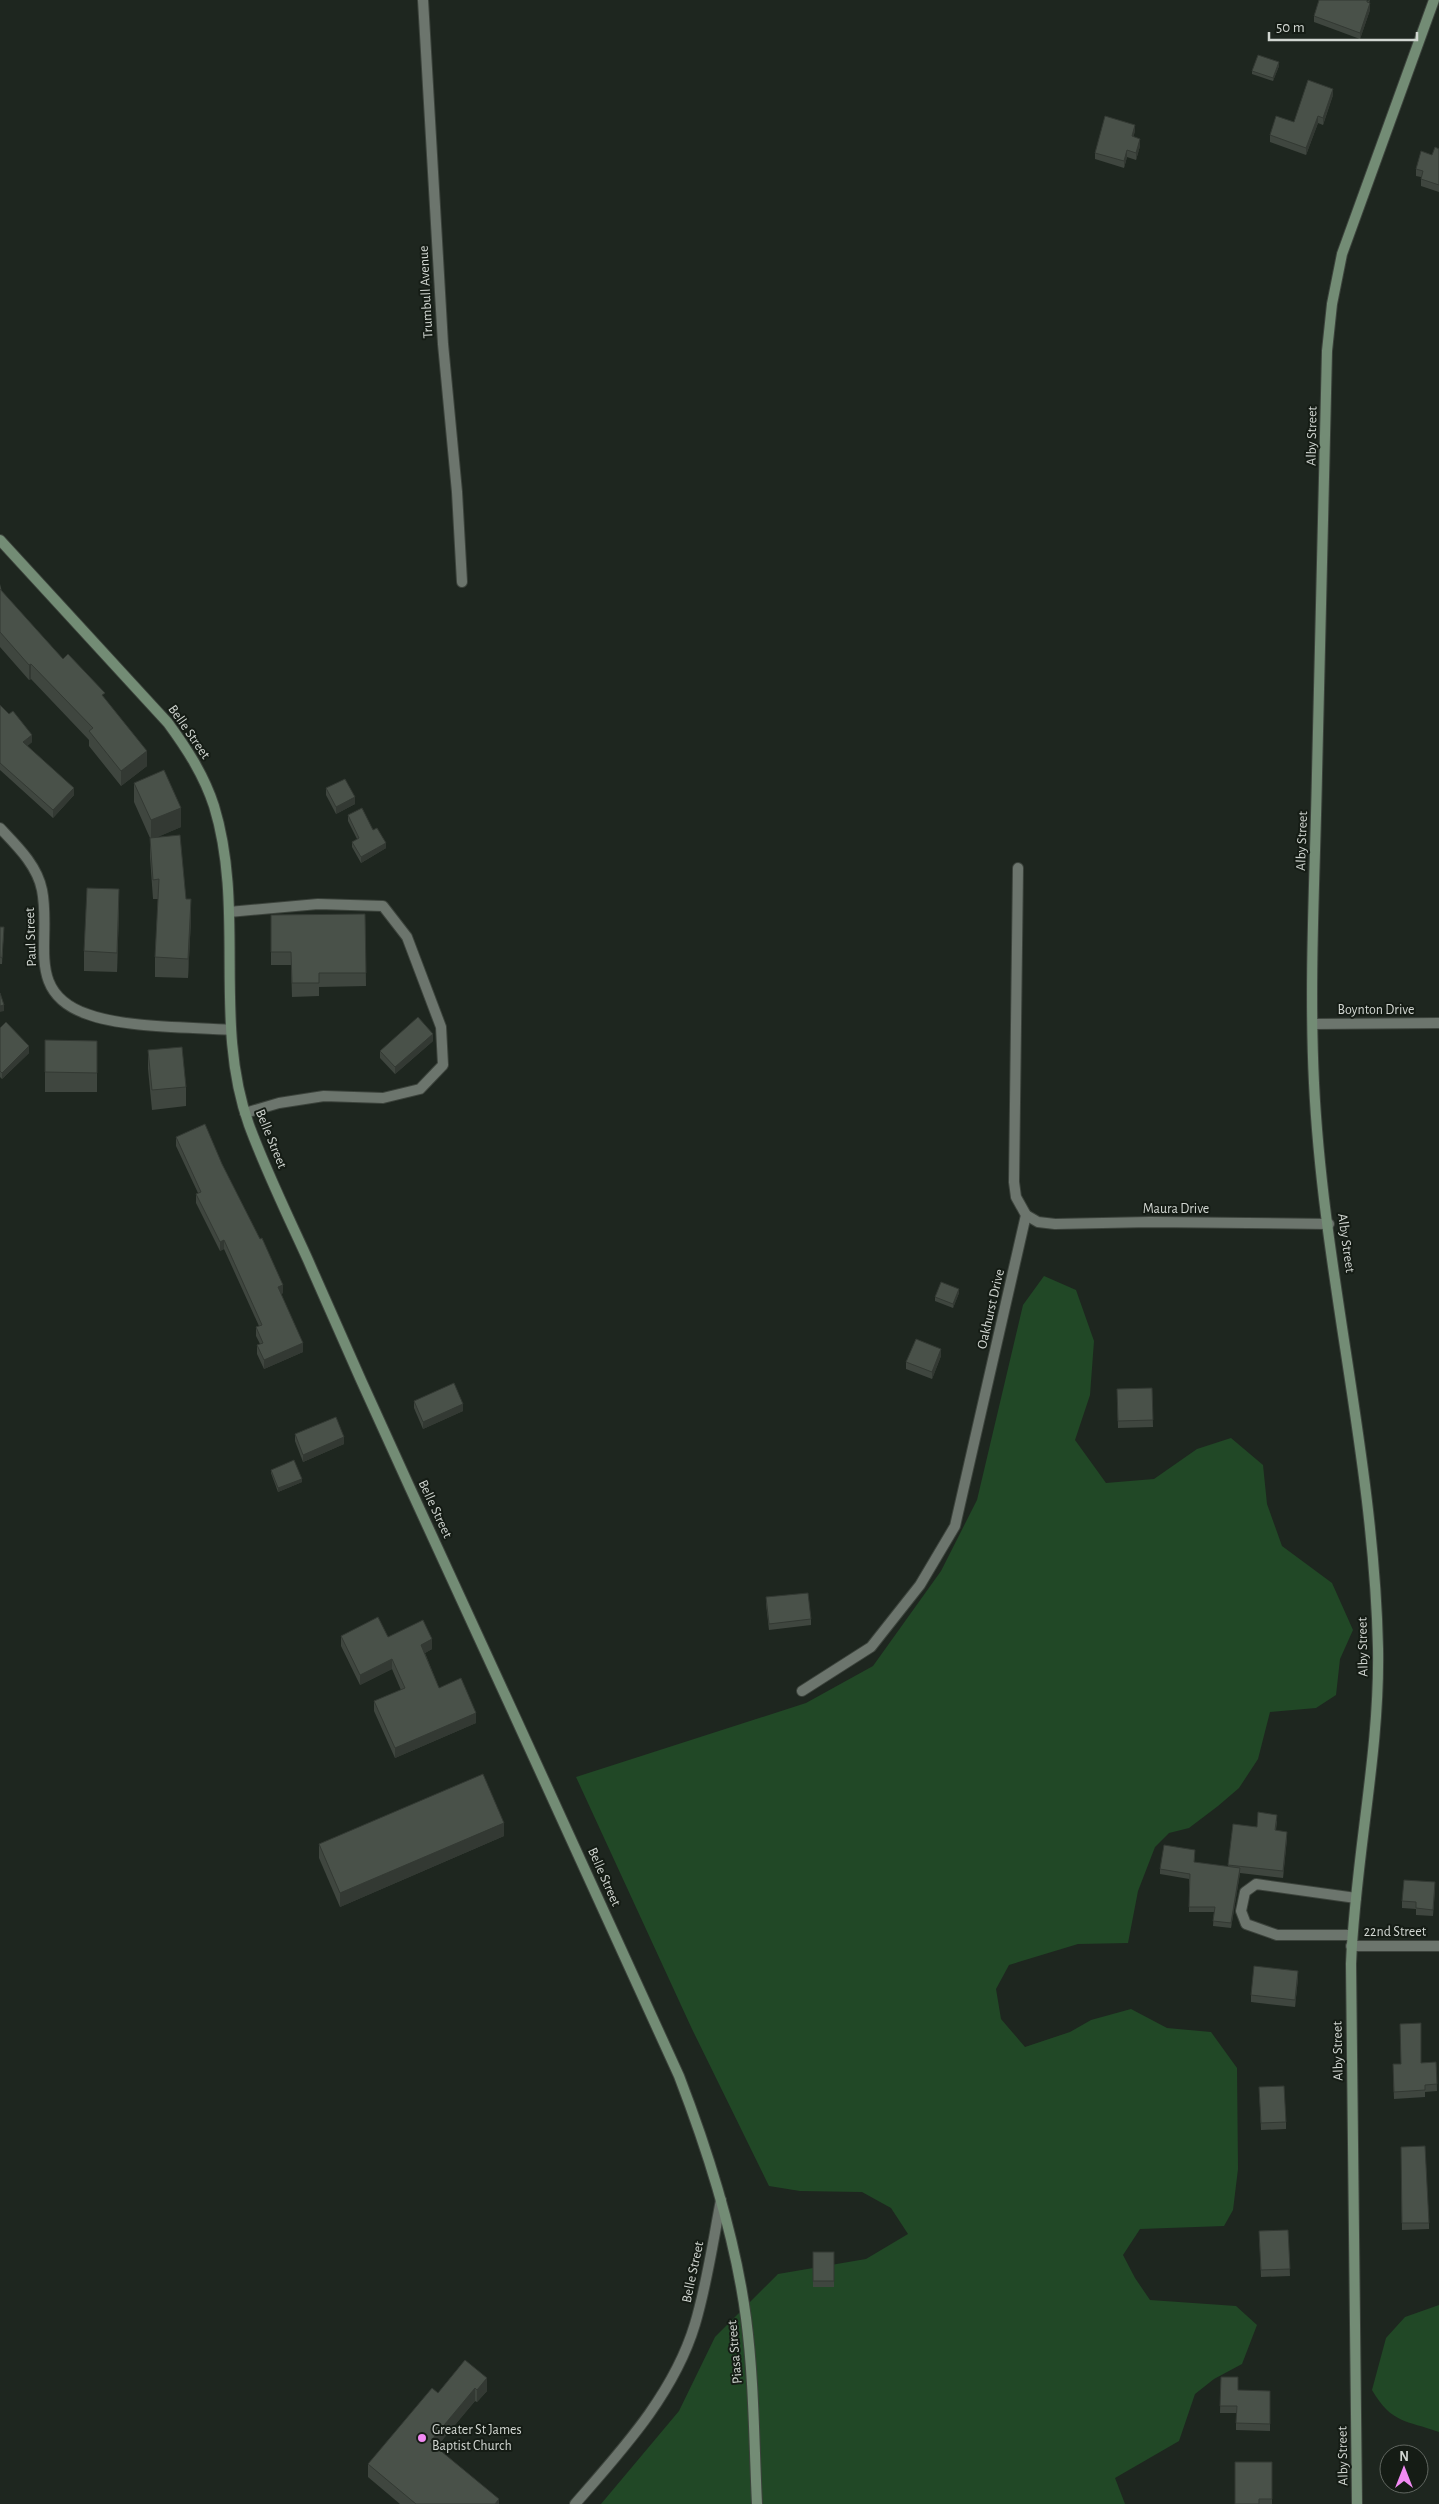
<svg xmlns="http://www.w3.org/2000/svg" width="1439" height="2504" font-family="'Alegreya Sans',sans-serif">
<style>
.green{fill:#214826}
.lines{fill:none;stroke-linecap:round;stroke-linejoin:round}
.lane-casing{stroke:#3c433c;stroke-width:12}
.street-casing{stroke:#3c433c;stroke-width:12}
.secondary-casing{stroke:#3c433c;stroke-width:12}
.lane{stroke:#6c756d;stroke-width:10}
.street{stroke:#6c756d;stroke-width:10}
.secondary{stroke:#738c75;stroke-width:10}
.wall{fill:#3f463f}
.shaded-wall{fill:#333933}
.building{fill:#495149;stroke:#333933}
.poi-dot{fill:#f28af3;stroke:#151c15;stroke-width:2}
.labels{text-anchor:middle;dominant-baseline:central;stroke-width:4;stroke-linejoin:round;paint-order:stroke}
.street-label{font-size:14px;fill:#d1d6d1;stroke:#151c15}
.poi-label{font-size:14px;fill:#d1d6d1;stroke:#151c15;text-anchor:start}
</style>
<rect width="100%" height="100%" fill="#1e261f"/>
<g class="green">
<polygon points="1044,1276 1076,1290 1094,1341 1090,1395 1075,1440 1106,1483 1154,1479 1197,1449 1231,1438 1263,1465 1267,1504 1282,1546 1332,1583 1353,1630 1340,1659 1336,1695 1316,1708 1270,1712 1258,1759 1239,1788 1218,1806 1189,1828 1169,1833 1155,1847 1138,1891 1128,1943 1078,1944 1009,1965 996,1989 1001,2019 1025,2047 1070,2032 1091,2020 1131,2009 1167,2028 1211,2032 1237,2068 1238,2169 1233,2210 1224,2226 1140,2229 1123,2255 1135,2278 1150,2300 1236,2306 1257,2325 1242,2364 1214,2379 1195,2394 1179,2441 1115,2478 1125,2504 601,2504 679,2411 715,2337 778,2274 866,2259 908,2234 891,2208 862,2192 800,2191 769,2186 692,2029 576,1777 806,1703 873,1666 941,1571 977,1500 1023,1305"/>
<path d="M 1439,2305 L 1439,2432 C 1406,2420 1392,2424 1372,2390 L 1386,2338 L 1405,2317 Z"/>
</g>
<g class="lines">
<g class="lane-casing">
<g id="lane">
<polyline points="229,912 318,904 383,906 407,937 441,1027 443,1065 420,1089 383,1098 324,1096 279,1103 245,1113"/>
<polyline points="1352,1935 1277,1935 1246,1924 1241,1911 1245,1892 1256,1884 1356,1898"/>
</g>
</g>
<g class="street-casing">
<g id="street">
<polyline points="423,0 443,344 457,492 462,582"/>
<path d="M 0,828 C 17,846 37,865 42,890 C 52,940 24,992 87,1014 C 124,1028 190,1027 231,1030"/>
<polyline points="1313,1024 1439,1023"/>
<polyline points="1026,1215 1038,1222 1055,1224 1150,1222 1329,1224"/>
<polyline points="802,1691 871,1647 920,1585 955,1526 1026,1215 1016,1197 1014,1182 1018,868"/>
<polyline points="1351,1946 1439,1946"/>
<path d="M 575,2504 C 622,2450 674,2394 695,2324 C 707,2284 713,2241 721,2200"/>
</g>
</g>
<g class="secondary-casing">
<g id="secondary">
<path d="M 0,540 L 168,723 C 187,749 204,775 214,806 C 246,910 212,1023 249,1125 C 266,1171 288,1216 308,1260 C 341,1336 375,1412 410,1488 C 500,1684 590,1879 679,2076 C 709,2154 735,2235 746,2318 C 754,2379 754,2442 757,2504"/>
<path d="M 1357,2504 L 1351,1964 C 1355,1858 1380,1754 1378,1648 C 1374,1458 1323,1273 1314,1083 C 1309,980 1315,877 1317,774 C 1321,633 1324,492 1327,351 L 1332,304 L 1342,254 L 1434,0"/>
</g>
</g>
<use href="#lane" class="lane"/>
<use href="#street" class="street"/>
<use href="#secondary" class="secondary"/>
</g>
<g class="wall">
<polygon points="1370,0 1369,3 1370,10 1360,39 1314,22 1314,16"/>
<polygon points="1279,66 1273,81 1252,74 1252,71"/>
<polygon points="1333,95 1323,125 1318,123 1306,155 1270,142 1270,135 1294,122"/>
<polygon points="1135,131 1133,137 1140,146 1136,160 1127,157 1124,168 1095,159 1095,153"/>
<polygon points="1439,149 1439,192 1421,186 1421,177 1416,176 1416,169"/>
<polygon points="0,584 2,592 63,659 105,699 147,766 121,786 89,746 89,740 31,679 29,680 0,647"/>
<polygon points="0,705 32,742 27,746 74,795 53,818 0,770"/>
<polygon points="134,783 181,827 157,837 186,899 191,919 188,978 155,977 155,957 158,899 153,899 150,857 150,838 134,802"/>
<polygon points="326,788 355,804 336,814 326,795"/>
<polygon points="348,815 373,830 386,848 361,863 352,847 352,842 357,839 348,821"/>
<polygon points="119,908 117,972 84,971 84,951"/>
<polygon points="365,914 366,986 319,987 319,996 292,997 291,965 271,965 271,915"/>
<polygon points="0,927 4,927 2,964 0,964"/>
<polygon points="0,1028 29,1053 2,1079 0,1077"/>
<polygon points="45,1040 97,1041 97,1092 45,1092"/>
<polygon points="433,1041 395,1074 380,1058 380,1051"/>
<polygon points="148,1050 186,1087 186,1106 152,1110 148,1069"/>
<polygon points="176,1137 222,1164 283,1293 281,1294 303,1352 264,1369 257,1354 257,1345 260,1344 256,1336 256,1327 259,1326 224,1249 220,1251 196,1203 196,1194 198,1193 176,1146"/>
<polygon points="959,1293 953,1308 935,1301 935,1297"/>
<polygon points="941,1356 932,1379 906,1369 906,1362"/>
<polygon points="1152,1388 1153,1427 1118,1428 1117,1389"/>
<polygon points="414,1401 463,1411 423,1429 414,1408"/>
<polygon points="295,1434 344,1444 303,1462 295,1441"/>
<polygon points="271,1470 302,1482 278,1492 271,1473"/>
<polygon points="766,1597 811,1619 811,1625 769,1630 766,1604"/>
<polygon points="341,1636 388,1637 432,1649 425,1653 439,1688 476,1723 395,1758 374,1711 374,1701 401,1690 392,1669 360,1685 341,1646"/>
<polygon points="1277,1821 1276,1830 1287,1838 1283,1878 1240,1873 1231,1928 1213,1926 1214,1912 1189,1912 1189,1879 1160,1874 1160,1869 1195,1855 1194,1862 1228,1867 1233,1824 1257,1827"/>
<polygon points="504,1836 340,1907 319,1858 319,1844"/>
<polygon points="1435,1889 1433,1916 1416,1915 1416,1909 1402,1908 1402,1901"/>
<polygon points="1298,1978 1295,2007 1251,2002 1251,1995"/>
<polygon points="1436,2062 1437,2091 1425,2092 1425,2097 1394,2099 1393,2071 1421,2063"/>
<polygon points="1259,2087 1286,2122 1286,2129 1261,2130"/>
<polygon points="1401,2147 1429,2223 1429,2229 1402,2230"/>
<polygon points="1288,2230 1290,2276 1261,2277 1259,2231"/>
<rect x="813" y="2252" width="21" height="35"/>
<polygon points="465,2360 487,2391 477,2402 475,2401 436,2447 499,2504 400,2504 368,2477 368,2464 438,2393"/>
<polygon points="1221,2377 1238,2390 1270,2391 1270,2431 1236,2430 1236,2413 1220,2413"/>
<polygon points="1272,2462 1272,2504 1235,2504"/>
</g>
<g class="shaded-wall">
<polygon points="1370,3 1370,10 1360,39 1360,33"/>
<polygon points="1279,62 1279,66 1273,81 1273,78"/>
<polygon points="1333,89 1333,95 1323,125 1323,118"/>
<polygon points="1318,116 1318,123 1306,155 1306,148"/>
<polygon points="1135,125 1135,131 1132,143 1132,136"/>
<polygon points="1140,139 1140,146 1136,160 1136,153"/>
<polygon points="1127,150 1127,157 1124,168 1124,161"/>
<polygon points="31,664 31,679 29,680 29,665"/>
<polygon points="32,735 32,742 23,750 23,742"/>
<polygon points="147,751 147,766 121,786 121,771"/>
<polygon points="74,788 74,795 53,818 53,810"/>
<polygon points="355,797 355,804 336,814 336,807"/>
<polygon points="181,808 181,827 151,840 151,820"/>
<polygon points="386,843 386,848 361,863 361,857"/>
<polygon points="119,889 119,908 117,972 117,953"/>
<polygon points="191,899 191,919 188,978 188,959"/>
<polygon points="4,1005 4,1011 0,1012 0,1006"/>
<polygon points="433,1034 433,1041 395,1074 395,1067"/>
<polygon points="29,1046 29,1053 2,1079 2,1073"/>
<polygon points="224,1240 224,1249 220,1251 220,1242"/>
<polygon points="283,1285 283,1293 278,1296 278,1287"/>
<polygon points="959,1289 959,1293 953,1308 953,1304"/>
<polygon points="303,1343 303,1352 264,1369 264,1360"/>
<polygon points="941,1349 941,1356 932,1379 932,1372"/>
<polygon points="463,1404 463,1411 423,1429 423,1422"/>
<polygon points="344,1437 344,1444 303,1462 303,1455"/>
<polygon points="302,1479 302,1482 278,1492 278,1488"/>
<polygon points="432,1639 432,1649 421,1655 421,1645"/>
<polygon points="392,1659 392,1669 360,1685 360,1675"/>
<polygon points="476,1713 476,1723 395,1758 395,1748"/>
<polygon points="504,1823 504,1836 340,1907 340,1893"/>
<polygon points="1287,1832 1287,1838 1283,1878 1283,1871"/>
<polygon points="1240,1868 1240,1873 1231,1928 1231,1923"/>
<polygon points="1298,1971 1298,1978 1295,2007 1295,2000"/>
<polygon points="487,2378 487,2391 477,2402 477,2390"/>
<polygon points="475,2388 475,2401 430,2455 430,2442"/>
<polygon points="499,2499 499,2504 495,2504"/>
</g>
<g class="building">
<polygon points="1319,0 1367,0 1367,2 1370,3 1360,33 1314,16"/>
<polygon points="1258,55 1279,62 1273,78 1252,71"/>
<polygon points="1308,80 1333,89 1323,118 1318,116 1306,148 1270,135 1276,116 1294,122"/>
<polygon points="1105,116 1135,125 1132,136 1140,139 1136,153 1127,150 1124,161 1095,153"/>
<polygon points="1435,147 1439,149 1439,185 1421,179 1423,171 1416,169 1421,151 1432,155"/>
<polygon points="0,589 63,659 68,654 105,693 102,695 147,751 121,771 89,731 93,728 31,664 29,665 0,632"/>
<polygon points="0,705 9,714 13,711 32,735 23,742 74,788 53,810 0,763"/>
<polygon points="164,770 181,808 151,820 134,783"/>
<polygon points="345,779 355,797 336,807 326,788"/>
<polygon points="362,808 373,830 377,828 386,843 361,857 352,842 359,838 348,815"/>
<polygon points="180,835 186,899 191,899 188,959 155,957 159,879 153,880 150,838"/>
<polygon points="87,888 119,889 117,953 84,951"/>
<polygon points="365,914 366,973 319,973 319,983 292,983 291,952 271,952 271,915"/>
<polygon points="0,927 4,927 2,958 0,957"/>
<polygon points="0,993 4,1005 0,1006"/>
<polygon points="418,1017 433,1034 395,1067 380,1051"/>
<polygon points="6,1022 29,1046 2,1073 0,1071 0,1028"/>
<polygon points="45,1040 97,1041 97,1073 45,1072"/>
<polygon points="182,1047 186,1087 152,1090 148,1050"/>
<polygon points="205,1124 222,1164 260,1239 262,1238 283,1285 278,1287 303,1343 264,1360 257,1345 263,1343 256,1327 262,1325 224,1240 220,1242 196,1194 201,1192 176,1137"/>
<polygon points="941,1282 959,1289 953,1304 935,1297"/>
<polygon points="916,1339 941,1349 932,1372 906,1362"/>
<polygon points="454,1383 463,1404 423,1422 414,1401"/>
<polygon points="1152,1388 1153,1420 1118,1421 1117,1389"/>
<polygon points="336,1417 344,1437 303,1455 295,1434"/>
<polygon points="294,1460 302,1479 278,1488 271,1470"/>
<polygon points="808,1593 811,1619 769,1624 766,1597"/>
<polygon points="378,1617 388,1637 423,1620 432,1639 421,1645 439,1688 461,1678 476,1713 395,1748 374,1701 405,1688 392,1659 360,1675 341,1636"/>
<polygon points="483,1774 504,1823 340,1893 319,1844"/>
<polygon points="1258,1812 1277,1815 1275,1830 1287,1832 1283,1871 1228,1865 1233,1824 1257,1827"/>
<polygon points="1164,1845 1195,1850 1194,1862 1240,1868 1231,1923 1213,1921 1215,1907 1189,1907 1190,1874 1160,1869"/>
<polygon points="1404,1880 1435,1882 1433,1910 1416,1908 1416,1902 1402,1901"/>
<polygon points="1254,1966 1298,1971 1295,2000 1251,1995"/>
<polygon points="1421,2023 1421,2063 1436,2062 1437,2084 1425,2085 1425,2090 1394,2092 1393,2064 1401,2064 1400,2024"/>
<polygon points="1284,2086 1286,2122 1261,2123 1259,2087"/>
<polygon points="1425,2146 1429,2223 1402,2223 1401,2147"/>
<polygon points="1288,2230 1290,2269 1261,2270 1259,2231"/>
<rect x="813" y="2252" width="21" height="29"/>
<polygon points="465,2360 487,2378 477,2390 475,2388 430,2442 499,2499 495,2504 416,2504 368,2464 432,2388 438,2393"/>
<polygon points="1221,2377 1238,2377 1238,2390 1270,2391 1270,2424 1236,2423 1237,2406 1220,2406"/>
<polygon points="1235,2462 1272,2462 1272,2499 1259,2499 1259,2504 1235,2504"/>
</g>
<circle class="poi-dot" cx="422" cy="2438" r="5"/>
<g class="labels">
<g class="street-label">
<text transform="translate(426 292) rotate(-93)">Trumbull Avenue</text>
<text transform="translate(1312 436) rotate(-89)">Alby Street</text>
<text transform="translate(189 732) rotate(55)">Belle Street</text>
<text transform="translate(1302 841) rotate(-88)">Alby Street</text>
<text transform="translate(31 937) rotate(-92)">Paul Street</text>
<text x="1376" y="1010">Boynton Drive</text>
<text transform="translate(271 1139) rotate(68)">Belle Street</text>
<text x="1176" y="1209">Maura Drive</text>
<text transform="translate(1346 1243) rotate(82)">Alby Street</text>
<text transform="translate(991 1309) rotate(-77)">Oakhurst Drive</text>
<text transform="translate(435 1509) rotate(65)">Belle Street</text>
<text transform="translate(1363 1647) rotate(-91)">Alby Street</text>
<text transform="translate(604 1877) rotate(66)">Belle Street</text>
<text x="1395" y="1932">22nd Street</text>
<text transform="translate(1338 2051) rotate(-91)">Alby Street</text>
<text transform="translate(693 2272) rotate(-78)">Belle Street</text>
<text transform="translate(735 2352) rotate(-95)">Piasa Street</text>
<text transform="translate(1343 2456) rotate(-91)">Alby Street</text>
</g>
<g class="poi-label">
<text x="432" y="2430">Greater St James<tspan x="432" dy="16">Baptist Church</tspan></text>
</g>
</g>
<g transform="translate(1404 2469)"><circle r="24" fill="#151c15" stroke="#606660"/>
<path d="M0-4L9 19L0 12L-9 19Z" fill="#f28af3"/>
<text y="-8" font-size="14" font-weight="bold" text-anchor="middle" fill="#d1d6d1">N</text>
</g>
<path d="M1269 32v8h148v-8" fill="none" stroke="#d1d6d1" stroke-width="2.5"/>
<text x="1276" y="32" font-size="15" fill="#d1d6d1" stroke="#151c15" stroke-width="4" paint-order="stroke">50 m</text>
</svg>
